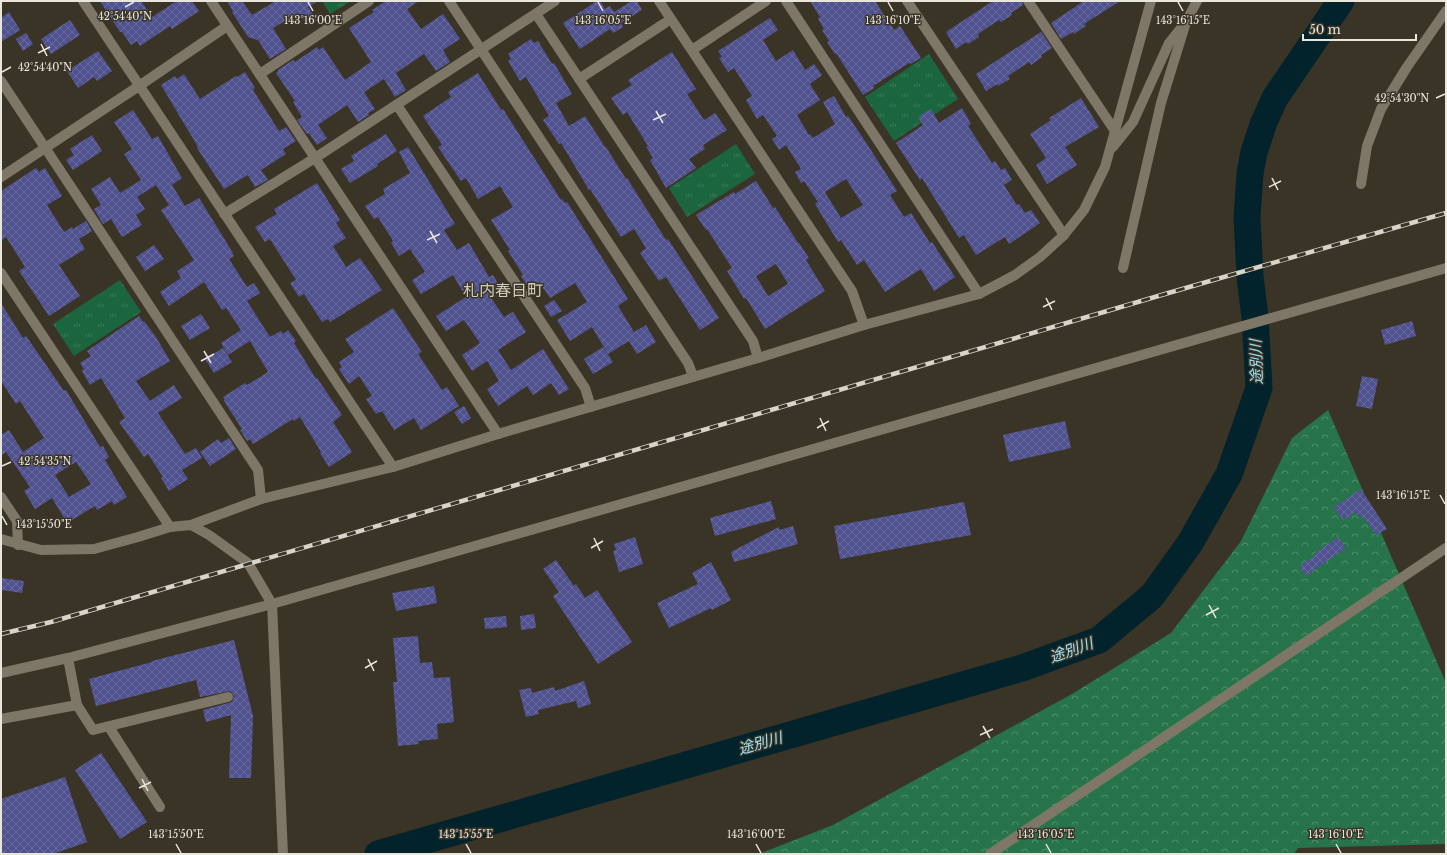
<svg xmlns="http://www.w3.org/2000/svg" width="1447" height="855" font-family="'Libre Baskerville','Noto Sans JP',serif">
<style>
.forest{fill:url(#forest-crowns)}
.park{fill:url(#park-tufts)}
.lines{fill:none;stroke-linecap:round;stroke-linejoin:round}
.river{stroke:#02232b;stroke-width:27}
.building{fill:url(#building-cross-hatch);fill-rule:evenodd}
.minor{stroke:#7e7768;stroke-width:10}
.rail-casing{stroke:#d7d4cb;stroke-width:4.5}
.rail{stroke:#3a3427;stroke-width:3;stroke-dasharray:9;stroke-linecap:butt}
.ticks{fill:none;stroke:#e9e6dd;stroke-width:1.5}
.labels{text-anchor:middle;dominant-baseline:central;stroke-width:3;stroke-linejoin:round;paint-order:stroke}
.water-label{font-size:15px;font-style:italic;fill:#9ae3f8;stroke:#3a3427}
.quarter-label{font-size:16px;fill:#d2cbba;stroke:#3a3427}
.ticks-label{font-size:10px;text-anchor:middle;fill:#e9e6dd;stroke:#3a3427;stroke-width:3;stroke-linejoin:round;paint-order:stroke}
</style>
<defs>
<pattern id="forest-crowns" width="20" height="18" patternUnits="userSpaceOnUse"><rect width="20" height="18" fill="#27744b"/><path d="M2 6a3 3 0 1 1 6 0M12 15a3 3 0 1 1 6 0" fill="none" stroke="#518e6d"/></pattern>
<pattern id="park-tufts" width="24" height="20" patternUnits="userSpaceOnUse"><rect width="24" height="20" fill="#1b653f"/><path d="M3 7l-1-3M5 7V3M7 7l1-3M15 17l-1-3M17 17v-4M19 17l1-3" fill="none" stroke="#3c7b5a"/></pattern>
<pattern id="building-cross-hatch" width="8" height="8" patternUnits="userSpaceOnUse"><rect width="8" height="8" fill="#505290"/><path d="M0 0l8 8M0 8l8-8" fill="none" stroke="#696b9f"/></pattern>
</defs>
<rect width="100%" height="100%" fill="#3a3427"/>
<polygon class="forest" points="1328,410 1446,683 1446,844 1298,848 1294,854 759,854 833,825 1072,694 1171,633 1241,541 1292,438"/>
<g class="park">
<polygon points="322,1 351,1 330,14"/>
<polygon points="929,54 958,99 894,141 865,97"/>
<polygon points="736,144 755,174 687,217 669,188"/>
<polygon points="120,280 141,312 74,356 53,324"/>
</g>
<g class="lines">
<polyline class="river" points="378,854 1022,668 1099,640 1152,596 1190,543 1229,474 1259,388 1255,317 1250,277 1247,217 1250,174 1254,152 1264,122 1275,98 1341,1"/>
</g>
<g class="building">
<polygon points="100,1 141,1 152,17 177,1 192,1 199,11 172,29 170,26 140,46 137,41 131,45 122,32 120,32"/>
<polygon points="227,1 242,1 252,15 276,1 318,1 308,7 317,20 308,26 299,13 273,28 286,49 270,59 258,40 248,37 232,12 233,11"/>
<polygon points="386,1 419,1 407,9 421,29 443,14 460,39 443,50 450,62 436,71 424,54 396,73 406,90 395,97 384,79 364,92 375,109 368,113 369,115 358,122 347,105 318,125 327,138 317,145 309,133 307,134 297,120 302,117 293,102 295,101 276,73 278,71 278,70 293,60 295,62 317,47 319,50 323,47 345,80 371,62 349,28 374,12 372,10"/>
<polygon points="597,1 600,1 605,9 610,6 614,12 632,1 637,1 642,10 621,23 623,27 613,33 610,29 580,49 563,23"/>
<polygon points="810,1 875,1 894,30 900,26 921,58 910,64 909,63 873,86 874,88 863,95 836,53 835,54 827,42 829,41 822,30 824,29 818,19 820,17"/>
<polygon points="993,1 1022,1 1023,5 1011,13 1012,15 1001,22 999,20 978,34 979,37 968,44 966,42 956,49 946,32"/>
<polygon points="1084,1 1120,1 1084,24 1086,26 1074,34 1073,32 1061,39 1051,23"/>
<polygon points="9,12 20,30 1,42 1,18"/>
<path d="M 770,18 L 778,30 L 763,40 L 776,61 L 793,50 L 805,70 L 814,64 L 822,75 L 810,84 L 820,100 L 797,115 L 809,135 L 810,134 L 813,138 L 835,124 L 823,102 L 834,96 L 846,117 L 848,116 L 867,144 L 897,191 L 890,195 L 904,217 L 911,213 L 930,243 L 932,242 L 955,277 L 934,291 L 921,269 L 885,292 L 864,260 L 857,265 L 841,240 L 838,242 L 815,204 L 818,202 L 804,181 L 801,183 L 795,172 L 801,169 L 786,145 L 779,150 L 772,139 L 777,136 L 763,115 L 757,119 L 746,100 L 752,96 L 734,68 L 728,72 L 719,58 L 722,57 L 718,51 ZM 846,179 L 863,205 L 841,218 L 825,192 Z"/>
<polygon points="70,20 80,35 51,54 41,39"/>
<polygon points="1041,32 1052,48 1041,55 1042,57 1031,65 1029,62 1008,76 1010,79 998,86 997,84 986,91 976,74"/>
<polygon points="26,33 33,44 23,51 16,39"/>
<polygon points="531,39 534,43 538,41 552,64 554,63 572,94 556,103 569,126 585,116 605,147 606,147 626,179 627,178 666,240 668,239 719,318 700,330 666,277 659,281 640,253 646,248 634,229 621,237 590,189 589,190 561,143 559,144 543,120 549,116 526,77 520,81 508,61 511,59 508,54"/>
<polygon points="98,51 112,71 97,81 94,77 78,88 67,71"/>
<polygon points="672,52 696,89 687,94 704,120 715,113 727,130 703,145 705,149 689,159 696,168 666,188 650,160 653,158 646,147 648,146 627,112 623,115 611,98 632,85 628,80"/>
<polygon points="245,72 255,88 253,90 279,131 286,127 296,141 283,149 286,154 261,170 268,180 255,187 248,175 224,189 197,148 198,147 161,85 175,76 177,79 184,74 200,99 236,76 237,77"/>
<polygon points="478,73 501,110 503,109 561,200 562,199 565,203 567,202 628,299 618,306 634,332 646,325 656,342 637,354 629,341 608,354 592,327 570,341 557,320 587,302 575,283 550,298 539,282 529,288 521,276 523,275 508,251 510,250 491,220 513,207 500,186 478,199 466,178 461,181 438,147 442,145 423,116 451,97 448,92"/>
<polygon points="1081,98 1099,127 1065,147 1077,165 1047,184 1036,165 1046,158 1030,134 1051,120 1049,118"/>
<polygon points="962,108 971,124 968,126 992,163 995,161 1001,170 1005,168 1012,180 1004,185 1017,205 1019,204 1025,213 1031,210 1040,223 1009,244 1005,237 976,255 964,235 959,238 922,178 920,180 896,143 923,125 918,117 931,109 939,123"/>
<polygon points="133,110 152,139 158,136 182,178 172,185 185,206 199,198 233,253 232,253 234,256 229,259 247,287 254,283 260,293 247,301 270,337 281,331 283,334 288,330 296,341 294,343 316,379 317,378 342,415 333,422 352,452 329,467 320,453 321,452 300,417 294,421 293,419 253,444 250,439 247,441 240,430 242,429 224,401 225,400 223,397 245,383 247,385 268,372 250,341 228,355 221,343 241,330 226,308 222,310 204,282 169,306 160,292 181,278 177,271 194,260 161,210 169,205 156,185 137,197 145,209 136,215 142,225 122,237 111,219 103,224 94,209 101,205 91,189 110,177 120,193 141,180 124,154 132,149 114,122"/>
<polygon points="386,134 397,151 377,164 378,166 350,183 341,169 354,161 351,156"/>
<polygon points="92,135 102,151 73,170 66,160 74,155 70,149"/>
<polygon points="408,147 455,224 444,230 457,250 469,243 489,277 493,275 500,287 496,289 499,293 491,298 504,317 513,312 526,332 498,350 511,370 543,349 569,389 559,395 551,383 533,395 527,386 498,406 487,389 499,381 487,361 472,371 462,355 480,343 464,320 446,331 436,316 466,297 453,275 421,294 412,280 425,272 410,249 399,256 391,243 393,241 378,217 374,219 365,206 385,194 383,189 410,173 399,152"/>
<polygon points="36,168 39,172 45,168 62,196 47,205 64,232 72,227 73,229 86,221 92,231 79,239 85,249 59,265 80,296 49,316 19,271 25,267 6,237 1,241 1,191"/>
<path d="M 756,181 L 773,208 L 775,207 L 798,243 L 799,243 L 809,258 L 806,260 L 825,291 L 765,329 L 746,298 L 744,299 L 727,271 L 732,268 L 707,229 L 706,230 L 696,215 L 734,192 L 735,194 ZM 776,264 L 788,284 L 768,296 L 756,276 Z"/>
<polygon points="317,183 340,220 336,223 346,238 333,246 346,267 360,258 382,290 330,322 328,319 322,322 304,294 299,297 290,283 296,280 270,239 265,242 255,227 277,214 274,209"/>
<polygon points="154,245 164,259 145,271 136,257"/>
<polygon points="554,300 562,311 551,317 544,306"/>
<path d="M 1,303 L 23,338 L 26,336 L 64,391 L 66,390 L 100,447 L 103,446 L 109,457 L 105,460 L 127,497 L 114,505 L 112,501 L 97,510 L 95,506 L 67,523 L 52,498 L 35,509 L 24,491 L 30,487 L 6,452 L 1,456 L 1,435 L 9,430 L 23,452 L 44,438 L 20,401 L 16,404 L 1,381 ZM 76,462 L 91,484 L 69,497 L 55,475 Z"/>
<polygon points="393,308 422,352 418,354 442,390 447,387 459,406 421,430 414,418 394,430 382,411 376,414 366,399 372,396 359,376 349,384 339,369 342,367 339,362 354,352 345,339"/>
<polygon points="201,314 210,328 190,340 181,326"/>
<polygon points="139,316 143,322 144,321 156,337 170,361 136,381 150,401 174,385 182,398 158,413 185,454 196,448 202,458 182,470 188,479 169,491 161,478 163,477 148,454 144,457 119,422 125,418 101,378 90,385 82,371 84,369 80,363 91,356 87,351"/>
<polygon points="1412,321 1416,336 1385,345 1381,330"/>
<polygon points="603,347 613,362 593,374 584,359"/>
<polygon points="223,348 232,362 214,373 205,359"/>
<polygon points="1362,376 1378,379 1372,409 1356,406"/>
<polygon points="464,406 471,418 462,424 454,412"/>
<polygon points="1065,421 1071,448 1009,462 1003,435"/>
<polygon points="229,438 236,449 210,466 200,452 218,439 221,443"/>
<polygon points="1361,489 1387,529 1376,535 1364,517 1361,519 1356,512 1343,520 1334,507"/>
<polygon points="771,501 776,519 715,536 710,518"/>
<polygon points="964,502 971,535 840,559 834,526"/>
<polygon points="793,526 798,544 734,562 731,552 779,527 780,530"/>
<polygon points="635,537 643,564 619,572 613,551 616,550 614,544"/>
<polygon points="1338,537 1346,548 1306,576 1299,566 1316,555 1315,553"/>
<polygon points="556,560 574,586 576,584 585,598 597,590 632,642 598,664 553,596 559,592 543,569"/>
<polygon points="711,562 731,600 712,610 711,608 669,628 657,603 698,584 692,573"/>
<polygon points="1,578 24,581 22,593 1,590"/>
<polygon points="434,586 437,603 396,611 392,593"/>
<polygon points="534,614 536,628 521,630 520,616"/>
<polygon points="506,616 507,627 485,629 484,618"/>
<polygon points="418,636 420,663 432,662 434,678 450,677 454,722 437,724 438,739 418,741 419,744 398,746 393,682 397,682 393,638"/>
<polygon points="234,640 253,716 251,778 229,778 231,715 206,722 203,710 232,702 234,696 230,691 200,697 196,680 96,706 89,679 152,662 152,661"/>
<polygon points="584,681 591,704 578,708 576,701 538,710 539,714 526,717 519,690 531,688 532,693 554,687 555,691"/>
<polygon points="101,753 147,822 120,839 75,770"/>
<polygon points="65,777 87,842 53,854 1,854 1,799"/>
</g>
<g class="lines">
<g class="minor">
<polyline points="83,1 393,467"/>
<polyline points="211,1 498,434"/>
<polyline points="449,1 688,363 693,376"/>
<polyline points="659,1 852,291 864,325"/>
<polyline points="786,1 979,294"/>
<polyline points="907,1 1064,235"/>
<polyline points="1028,1 1115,131"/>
<polyline points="536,14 753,341 758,358"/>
<polyline points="692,50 766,1"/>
<polyline points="260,74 369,1"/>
<polyline points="579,79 665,23"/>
<polyline points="1,81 258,470 261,499"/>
<polyline points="397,105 585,388 591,407"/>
<polyline points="1113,147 1133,122 1169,43 1181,28"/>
<polyline points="1,177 139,86 227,26"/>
<polyline points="1361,184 1367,146 1381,109 1407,67 1446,11"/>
<polyline points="224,214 315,158 555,1"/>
<polyline points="1123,268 1161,103 1186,22 1197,1"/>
<polyline points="1,273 170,527"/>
<polyline points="1,497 17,521 18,545"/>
<polyline points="191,525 261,499 393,467 498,434 758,358 864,325 979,294 1015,275 1040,257 1064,235 1084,210 1105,167 1151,1"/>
<polyline points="1,539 41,550 94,549 138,537 170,527 191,525 209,535 248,563 272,604 283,854"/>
<polyline points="68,658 77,705 93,730 228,697"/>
<polyline points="1,673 68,658 272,604 1446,268"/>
<polyline points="1,719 77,705"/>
<polyline points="109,727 160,807"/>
<polyline points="990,854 1446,548"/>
</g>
<g class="rail-casing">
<polyline id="rail" points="1,634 51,622 1165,294 1446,213"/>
</g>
<use href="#rail" class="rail"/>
</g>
<path class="ticks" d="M 308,2 L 313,11M 598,2 L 603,11M 888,2 L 893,11M 1178,2 L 1183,11M 125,7 L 134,2M 41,44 L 47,56M 38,53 L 50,47M 2,72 L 11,67M 1436,98 L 1445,94M 656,111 L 663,123M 653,120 L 666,114M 1272,178 L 1278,190M 1269,187 L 1281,181M 430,231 L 437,243M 427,240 L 440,234M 1046,298 L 1052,310M 1043,307 L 1055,301M 204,351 L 211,363M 201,361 L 214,354M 820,418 L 826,431M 817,428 L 829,421M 2,466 L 11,462M 1440,495 L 1445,504M 2,516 L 7,525M 594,538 L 600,551M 591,548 L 603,541M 1209,605 L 1216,618M 1206,615 L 1219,608M 368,659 L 374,671M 365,668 L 377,661M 983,726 L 990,738M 980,735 L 993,729M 142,779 L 148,791M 139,788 L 151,782M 176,844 L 181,853M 466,844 L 471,853M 756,844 L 761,853M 1046,844 L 1051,853M 1336,844 L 1341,853"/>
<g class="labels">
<g class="water-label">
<text transform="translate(1256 362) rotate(-92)">途別川</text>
<text transform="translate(1071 650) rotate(-20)">途別川</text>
<text transform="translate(760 743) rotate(-16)">途別川</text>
</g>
<g class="quarter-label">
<text x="503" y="290">札内春日町</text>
</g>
</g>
<g class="ticks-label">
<text x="125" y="20">42°54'40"N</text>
<text x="313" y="24">143°16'00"E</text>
<text x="603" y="24">143°16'05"E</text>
<text x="893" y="24">143°16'10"E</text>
<text x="1183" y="24">143°16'15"E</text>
<text x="45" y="71">42°54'40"N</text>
<text x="1402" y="102">42°54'30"N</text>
<text x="45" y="465">42°54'35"N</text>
<text x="1403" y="499">143°16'15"E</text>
<text x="44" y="528">143°15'50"E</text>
<text x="176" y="838">143°15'50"E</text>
<text x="466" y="838">143°15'55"E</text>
<text x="756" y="838">143°16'00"E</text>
<text x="1046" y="838">143°16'05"E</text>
<text x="1336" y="838">143°16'10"E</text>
</g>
<rect width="1447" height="855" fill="none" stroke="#e9e6dd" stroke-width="4"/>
<path d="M1303 34v6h113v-6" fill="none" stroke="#e9e6dd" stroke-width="2"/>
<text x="1309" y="34" font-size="12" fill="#e9e6dd" stroke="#3a3427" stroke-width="3" paint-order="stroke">50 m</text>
</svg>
